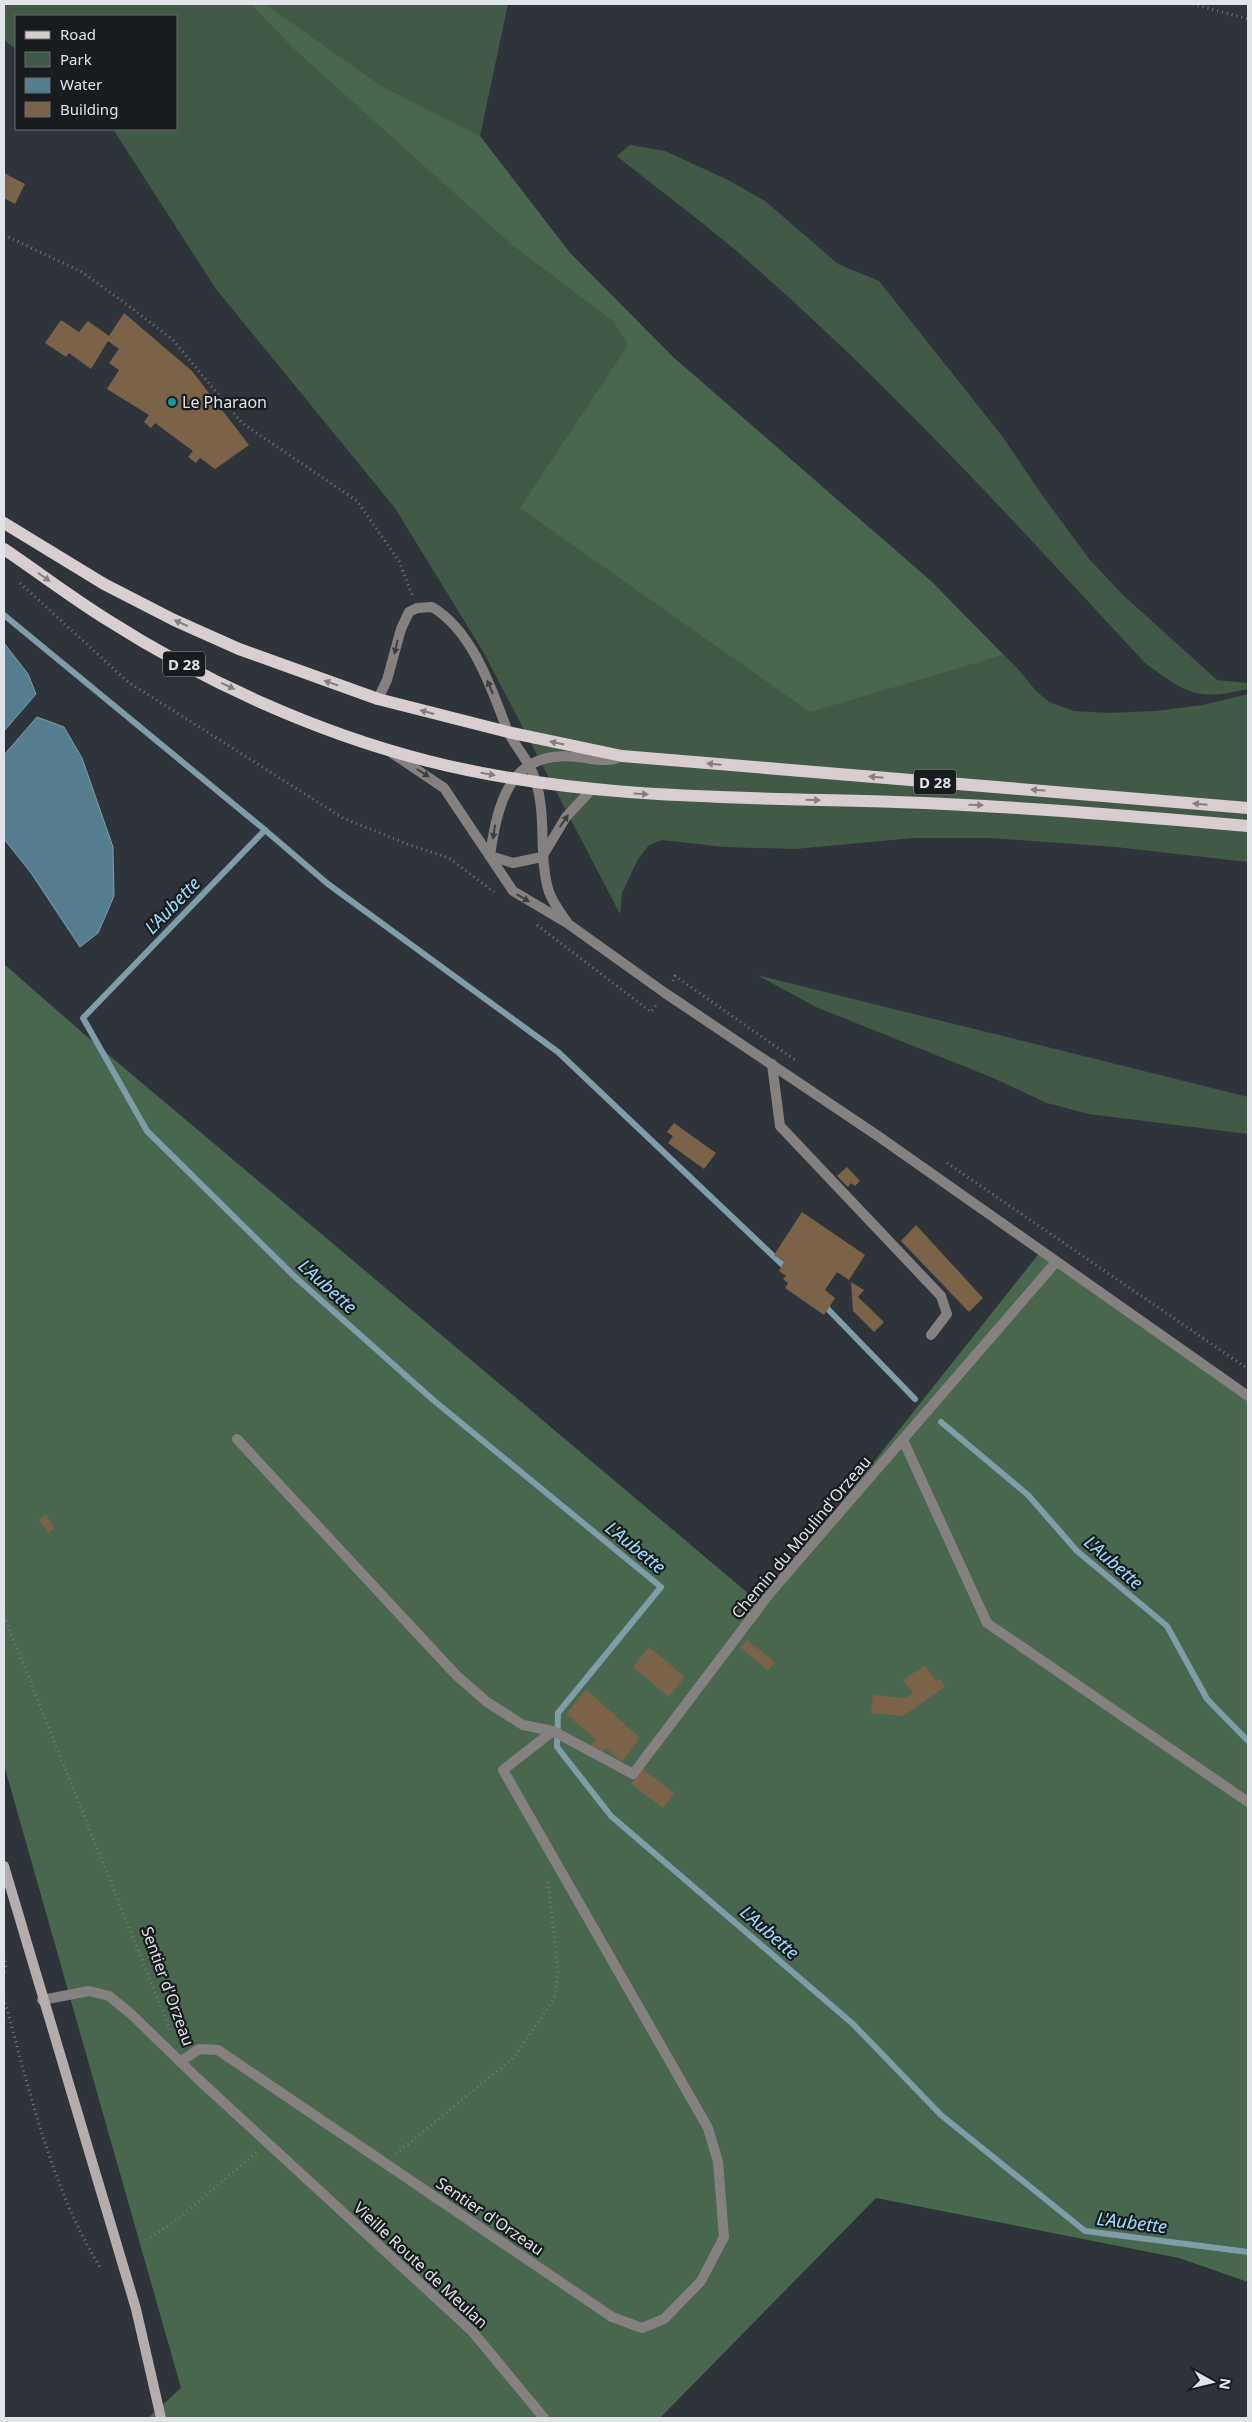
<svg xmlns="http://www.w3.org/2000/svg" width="1252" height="2422" font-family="'Noto Sans',sans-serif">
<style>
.green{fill:#435947}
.forest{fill:#49664f}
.water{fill:#557e8e;stroke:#7f9ca9}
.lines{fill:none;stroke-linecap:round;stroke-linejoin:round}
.stream{stroke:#7f9ca9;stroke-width:6}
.building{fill:#7a6347}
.path{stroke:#74797f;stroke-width:3;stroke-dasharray:1 4;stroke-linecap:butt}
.service{stroke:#868181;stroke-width:10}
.minor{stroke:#868181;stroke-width:10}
.tertiary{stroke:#868181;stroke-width:10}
.secondary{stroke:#b4acad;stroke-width:10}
.primary{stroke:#d8cdcf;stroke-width:12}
.oneway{fill:#827d80}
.oneway2{fill:#3f3f41}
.culture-dot{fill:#0f9aa8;stroke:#191c1f;stroke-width:2}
.labels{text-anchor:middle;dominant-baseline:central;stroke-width:4.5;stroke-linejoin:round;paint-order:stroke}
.shield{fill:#191c1f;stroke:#a4a7ac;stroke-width:1}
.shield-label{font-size:15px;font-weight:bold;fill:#e0e3e8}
.poi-label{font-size:16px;fill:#e0e3e8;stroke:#191c1f;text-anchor:start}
.street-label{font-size:16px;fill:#e0e3e8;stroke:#191c1f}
.water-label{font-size:18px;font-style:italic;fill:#99e0fd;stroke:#191c1f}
</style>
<rect width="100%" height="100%" fill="#2f343b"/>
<g class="green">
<polygon points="4,4 508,4 480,136 570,253 673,357 932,582 1018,669 1035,690 1049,702 1074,711 1109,713 1156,711 1203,705 1248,694 1248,862 1116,847 990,838 913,838 795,849 724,847 662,840 649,845 638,859 622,893 620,914 484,653 395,508 216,289 113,129 176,129 176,16 16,16 16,49 4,40"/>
<path d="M 630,145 L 665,151 L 728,180 L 765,201 L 838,264 L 879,281 L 1002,436 L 1042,495 L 1090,560 L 1123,595 L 1217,680 L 1248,683 L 1248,689 C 1196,701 1188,694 1145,663 C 1013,520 881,375 733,248 C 695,216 655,187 617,156 Z"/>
<polygon points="757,975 1248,1097 1248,1134 1089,1114 1047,1103 991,1077 816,1007"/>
</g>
<g class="forest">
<polygon points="251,4 265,4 381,86 480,136 570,253 673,357 932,582 1003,655 810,712 520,508 628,345 614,322 511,244 294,49"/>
<polygon points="4,964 85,1035 761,1604 1041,1251 1248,1399 1248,2282 1179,2258 876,2198 660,2418 148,2418 181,2388 4,1765"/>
</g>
<g class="water">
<polygon points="4,643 28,674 36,694 4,731"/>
<polygon points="37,717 64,727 82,758 113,847 114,896 98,933 80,947 31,873 4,839 4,755"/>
</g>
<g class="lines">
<g class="stream">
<polyline points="4,615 265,830 328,884 558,1052 788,1270"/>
<polyline points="265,830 83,1018 147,1131 294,1276 432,1399 661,1587 558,1713 557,1747 611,1816 853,2024 941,2115 1085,2231 1248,2252"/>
<polyline points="822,1303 915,1399"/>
<polyline points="941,1422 1028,1495 1077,1551 1167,1626 1207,1699 1248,1741"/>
</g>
</g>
<g class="building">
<polygon points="4,173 25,184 15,204 4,198"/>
<polygon points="124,313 192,371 249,445 215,469 200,458 196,463 188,457 193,451 155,423 151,428 144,422 149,415 107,389 119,370 109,363 119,349 108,341 91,369 69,353 66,357 45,343 61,320 79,332 88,321 109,336"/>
<polygon points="674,1123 716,1153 704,1169 668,1143 673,1136 667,1132"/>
<polygon points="847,1167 860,1181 855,1186 851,1183 848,1187 837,1176"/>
<polygon points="802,1212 865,1255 849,1280 837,1272 825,1290 835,1298 824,1315 785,1288 788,1283 783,1279 786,1276 779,1271 784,1262 774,1255"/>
<polygon points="916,1225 983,1298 969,1312 901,1241"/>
<polygon points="851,1282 864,1290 858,1297 884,1322 874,1332 853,1311"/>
<polygon points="46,1514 54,1528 48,1533 39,1520"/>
<polygon points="747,1640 775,1662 768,1671 740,1647"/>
<polygon points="649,1647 685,1677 669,1697 633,1667"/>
<polygon points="925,1665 936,1681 940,1679 945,1687 903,1716 871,1713 873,1695 906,1698 913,1693 903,1680"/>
<polygon points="586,1689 640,1738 622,1762 606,1748 600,1754 590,1746 596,1739 566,1714"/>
<polygon points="642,1769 674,1793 663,1808 631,1784"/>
</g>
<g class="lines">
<g class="path">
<polyline points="1193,4 1248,19"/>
<polyline points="4,235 82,272 125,303 173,340 242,423 357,501 399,561 412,595"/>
<polyline points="20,583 128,682 343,818 407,844 449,858 494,892"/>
<polyline points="537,925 651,1012 657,1004"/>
<polyline points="673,981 675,976 795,1060"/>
<polyline points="947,1163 1248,1369"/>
<polyline points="4,1616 170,2030"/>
<polyline points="4,1956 6,1967 4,1972"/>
<path d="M 4,1998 C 28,2086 52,2190 100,2267"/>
<polyline points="396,2154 514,2057 554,1999 558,1972 548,1881"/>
<polyline points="146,2240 178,2219 257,2152"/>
</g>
<g class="service">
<path d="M 378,699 L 387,680 L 401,629 L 409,612 L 417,608 L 432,607 C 473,631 492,690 508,732"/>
<polyline points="772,1064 780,1126 941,1296 947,1314 931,1335"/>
<polyline points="237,1439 456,1675 487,1702 523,1725 553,1731"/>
<polyline points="903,1440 987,1623 1248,1802"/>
<polyline points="180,2062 199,2049 218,2050 612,2317 642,2328 664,2319 701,2281 724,2237 718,2162 708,2128 503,1770 553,1731 633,1774 770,1593 1056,1262"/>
</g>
<polyline class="minor" points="42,2000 89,1991 109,1996 130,2013 197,2078 472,2331 544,2418"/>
<g class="tertiary">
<path d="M 508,732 C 517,749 531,763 536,782 C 547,818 538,856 549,892 C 553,903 560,912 567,922"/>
<polyline points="392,753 444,788 513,891 567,923 665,993 878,1136 1248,1396"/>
<path d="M 592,789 L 566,817 L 542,857 L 513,863 L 490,856 C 497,804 510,749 576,757 C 591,758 609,764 622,756"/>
</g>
<polyline class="secondary" points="4,1866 136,2309 161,2418"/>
<g class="primary">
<polyline points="4,523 104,584 174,620 239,649 378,699 508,732 622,756 1248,808"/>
<path d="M 4,549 C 38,572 71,597 106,619 C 203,681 317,733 428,761 C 581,800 739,797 896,802 C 1014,806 1131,816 1248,826"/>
</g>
</g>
<defs><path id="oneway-solid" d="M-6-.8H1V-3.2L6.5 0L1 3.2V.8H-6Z" transform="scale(1.25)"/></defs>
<g class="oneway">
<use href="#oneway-solid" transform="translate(44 577) rotate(35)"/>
<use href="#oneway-solid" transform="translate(181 623) rotate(-156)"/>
<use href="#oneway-solid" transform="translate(331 683) rotate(-161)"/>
<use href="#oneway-solid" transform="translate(228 686) rotate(25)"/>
<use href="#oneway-solid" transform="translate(427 712) rotate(-165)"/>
<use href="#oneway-solid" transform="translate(557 743) rotate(-168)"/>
<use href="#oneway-solid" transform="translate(714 764) rotate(-175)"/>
<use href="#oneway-solid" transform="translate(488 774) rotate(10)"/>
<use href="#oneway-solid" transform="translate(876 777) rotate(-175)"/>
<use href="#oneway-solid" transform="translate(1038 790) rotate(-176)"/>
<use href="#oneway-solid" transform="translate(641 794) rotate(4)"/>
<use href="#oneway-solid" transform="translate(813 800) rotate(2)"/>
<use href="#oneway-solid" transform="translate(1200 804) rotate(-175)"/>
<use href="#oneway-solid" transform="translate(976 805) rotate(2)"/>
</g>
<g class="oneway2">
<use href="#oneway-solid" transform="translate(396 647) rotate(103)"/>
<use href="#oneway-solid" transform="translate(490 687) rotate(-113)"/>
<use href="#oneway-solid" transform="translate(423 773) rotate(32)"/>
<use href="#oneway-solid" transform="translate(564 821) rotate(-55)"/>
<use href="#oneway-solid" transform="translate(494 832) rotate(99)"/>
<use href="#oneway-solid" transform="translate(523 898) rotate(31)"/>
</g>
<circle class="culture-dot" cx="172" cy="402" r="5"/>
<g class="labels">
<g class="shield">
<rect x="163" y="651.5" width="42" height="25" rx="4"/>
<rect x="914" y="769.5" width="42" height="25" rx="4"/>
</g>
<g class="shield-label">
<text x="184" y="664">D 28</text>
<text x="935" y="782">D 28</text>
</g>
<g class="poi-label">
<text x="182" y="402">Le Pharaon</text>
</g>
<g class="street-label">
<text transform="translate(801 1537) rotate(-50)">Chemin du Moulind'Orzeau</text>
<text transform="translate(168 1986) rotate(70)">Sentier d'Orzeau</text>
<text transform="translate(490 2216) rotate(34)">Sentier d'Orzeau</text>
<text transform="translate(421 2265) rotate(43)">Vieille Route de Meulan</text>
</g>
<g class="water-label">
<text transform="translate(172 905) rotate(-46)">L'Aubette</text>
<text transform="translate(328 1286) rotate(42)">L'Aubette</text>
<text transform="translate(636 1547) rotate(39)">L'Aubette</text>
<text transform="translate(1114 1562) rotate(41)">L'Aubette</text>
<text transform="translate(770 1932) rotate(41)">L'Aubette</text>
<text transform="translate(1132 2222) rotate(7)">L'Aubette</text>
</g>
</g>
<rect width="1252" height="2422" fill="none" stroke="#e0e3e8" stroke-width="10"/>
<rect x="15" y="15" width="162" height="115" fill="#191c1f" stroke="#696c6f"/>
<rect x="25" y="31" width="25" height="8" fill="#d8cdcf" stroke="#696c6f"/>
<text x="60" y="40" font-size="15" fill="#e0e3e8">Road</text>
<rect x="25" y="52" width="25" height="15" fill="#435947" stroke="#696c6f"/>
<text x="60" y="65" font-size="15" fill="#e0e3e8">Park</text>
<rect x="25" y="78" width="25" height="15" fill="#557e8e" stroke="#696c6f"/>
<text x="60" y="90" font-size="15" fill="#e0e3e8">Water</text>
<rect x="25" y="102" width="25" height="15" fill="#7a6347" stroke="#696c6f"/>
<text x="60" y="115" font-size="15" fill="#e0e3e8">Building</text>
<g transform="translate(1212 2382) rotate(98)" stroke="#191c1f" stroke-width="4" paint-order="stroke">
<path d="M0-4L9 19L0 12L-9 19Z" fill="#e0e3e8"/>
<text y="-8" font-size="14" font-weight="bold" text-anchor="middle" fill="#e0e3e8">N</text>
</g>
</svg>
